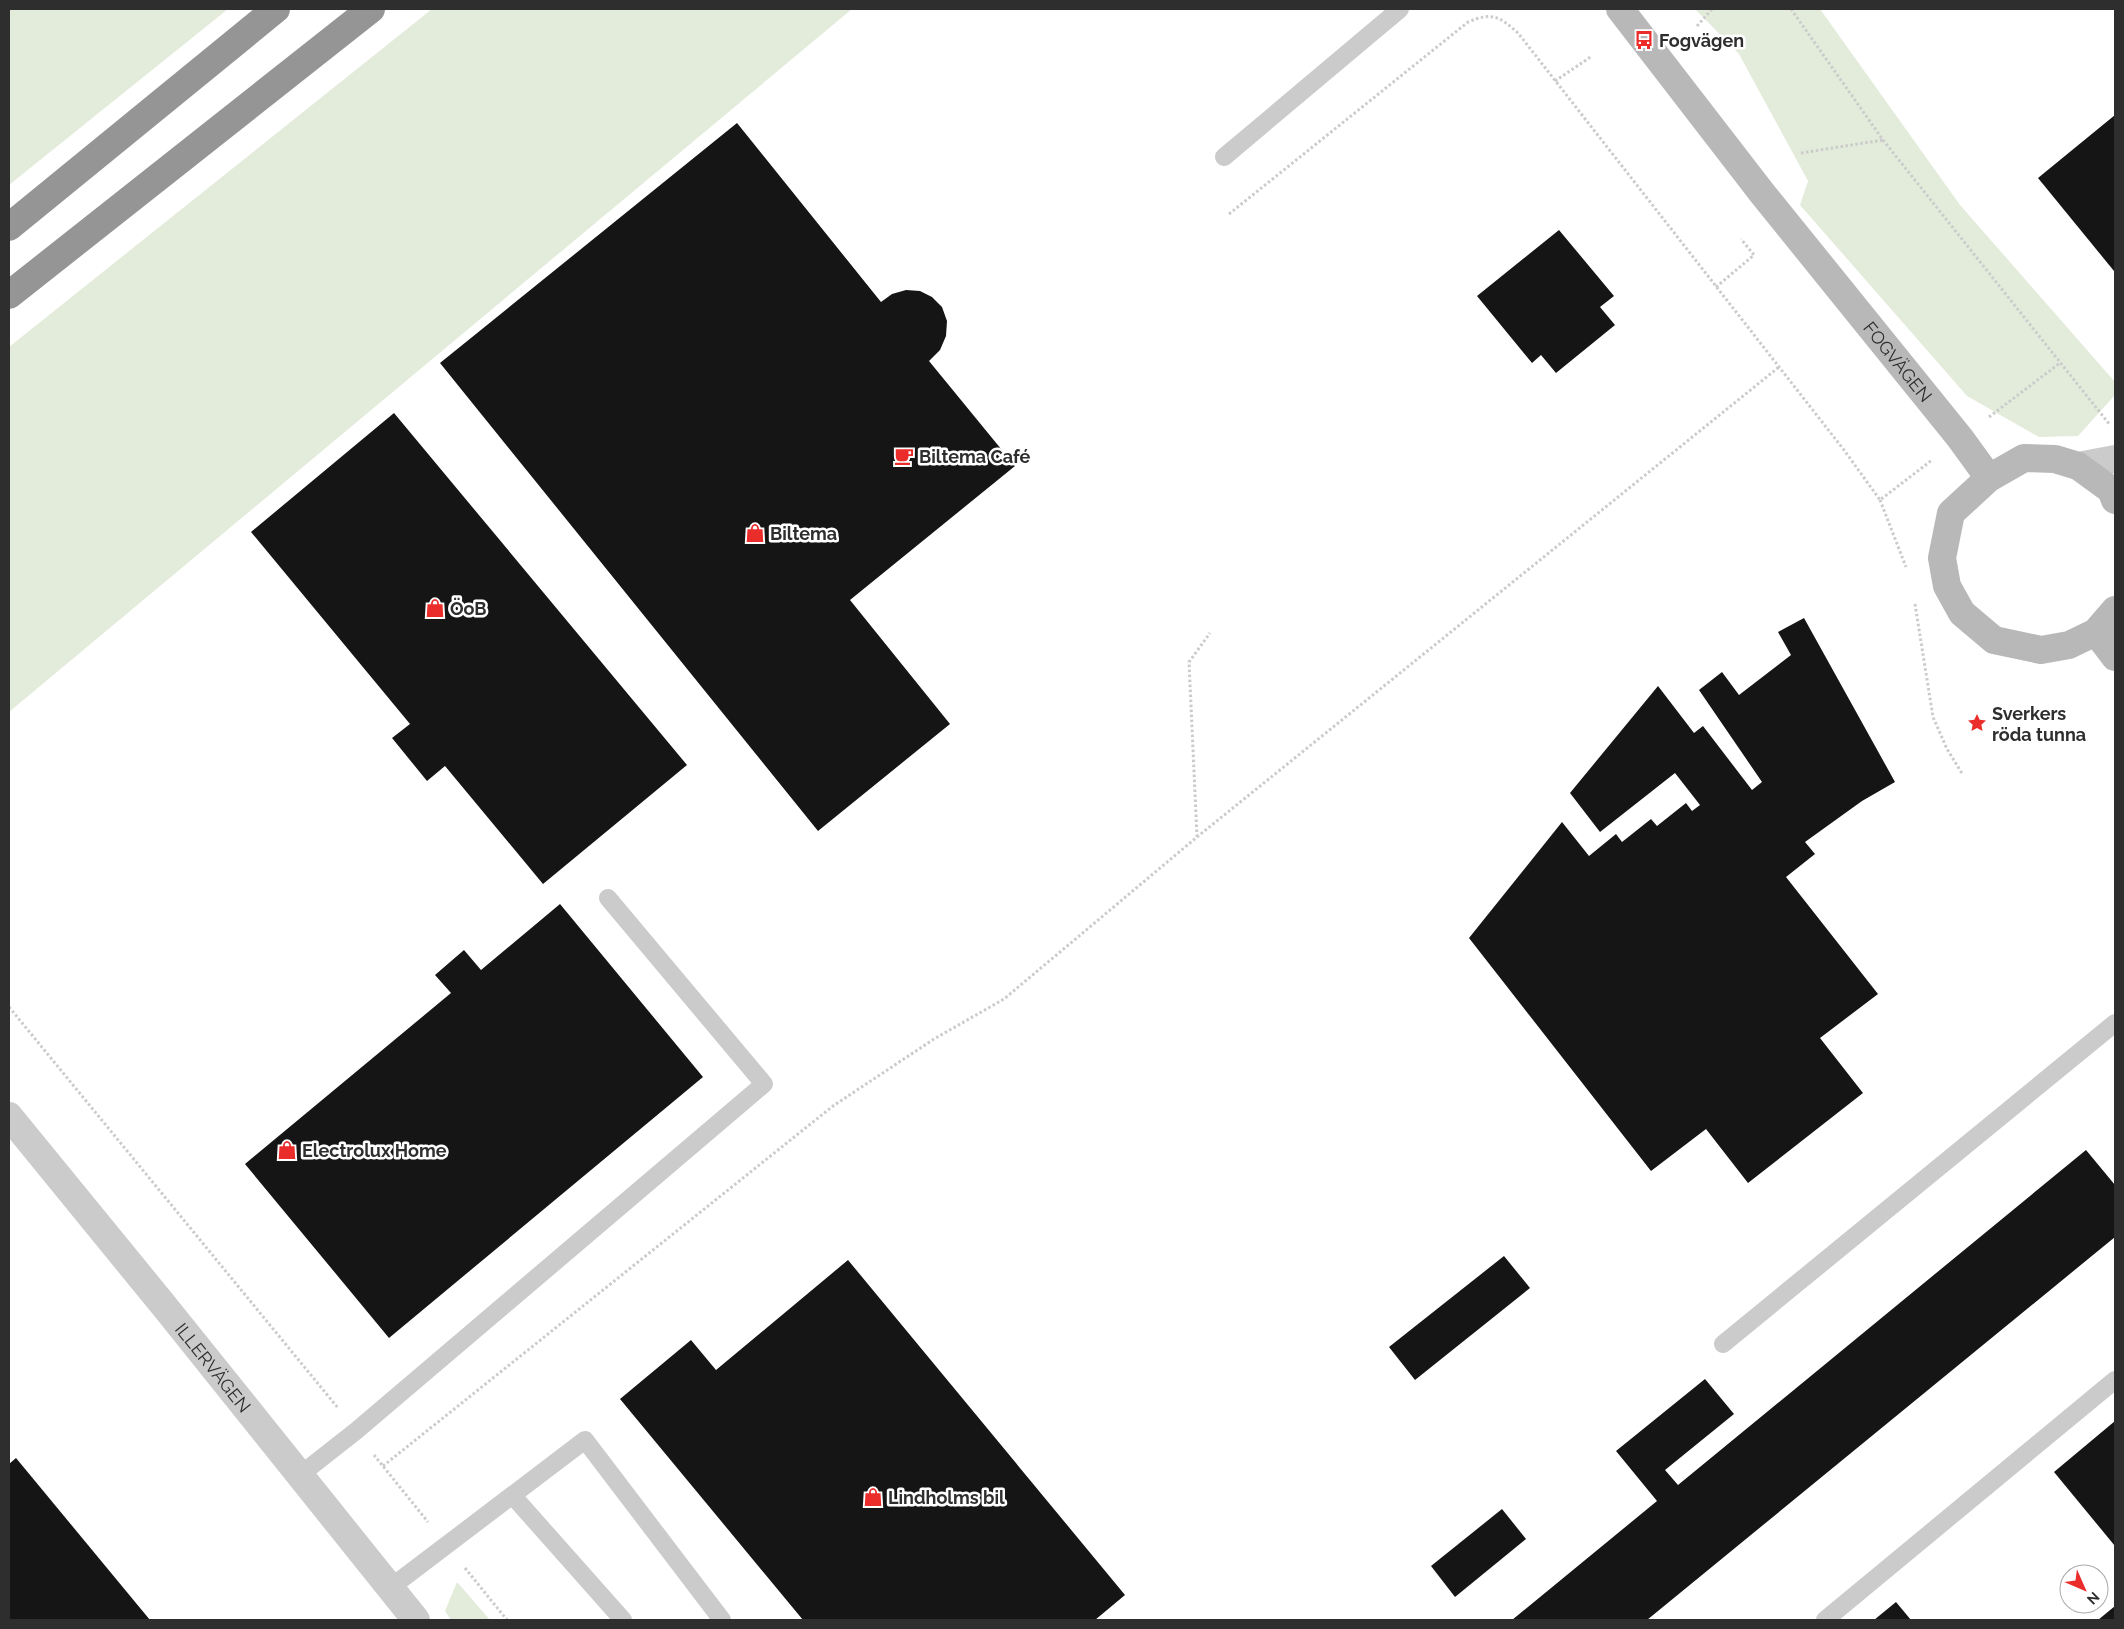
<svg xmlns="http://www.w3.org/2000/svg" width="2124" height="1629" font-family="Raleway,sans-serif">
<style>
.grass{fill:#e3ecdb}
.building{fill:#151515}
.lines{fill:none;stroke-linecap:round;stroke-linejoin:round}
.path{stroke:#cbcbcb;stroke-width:3;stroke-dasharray:2.5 2.5;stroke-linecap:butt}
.lane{stroke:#cbcbcb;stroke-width:18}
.street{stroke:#cbcbcb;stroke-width:28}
.secondary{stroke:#b8b8b8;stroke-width:28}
.highway{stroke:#959595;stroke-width:28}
.labels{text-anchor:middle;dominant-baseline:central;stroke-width:5;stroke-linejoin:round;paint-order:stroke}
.poi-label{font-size:18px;font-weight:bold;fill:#2e2e2e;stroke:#fff;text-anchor:start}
.street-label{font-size:18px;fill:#2e2e2e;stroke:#fff}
</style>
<rect width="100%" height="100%" fill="#fff"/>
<g class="grass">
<polygon points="9,9 228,9 9,185"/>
<polygon points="432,9 852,9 9,712 9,347"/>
<polygon points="1695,9 1820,9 1960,205 2115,382 2115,395 2078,436 2039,437 1967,396 1800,205 1808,181 1739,54"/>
<polygon points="457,1582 490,1620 451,1620 445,1611"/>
</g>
<g class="building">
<polygon points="2115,115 2115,269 2114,271 2038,178"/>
<polygon points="737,123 881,302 892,294 906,290 920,291 932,297 942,307 947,321 946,336 940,350 929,361 1015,466 850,600 950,724 818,831 440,363"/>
<polygon points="1559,230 1614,296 1600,307 1615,325 1556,373 1541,355 1532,363 1477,296"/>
<polygon points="394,413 687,765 543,884 445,766 427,781 392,738 410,724 251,532"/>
<polygon points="1804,618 1895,782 1862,801 1805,842 1815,854 1786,877 1878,994 1820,1038 1863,1093 1748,1183 1706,1129 1651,1171 1469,938 1562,822 1589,856 1616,834 1622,842 1651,819 1657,826 1686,803 1692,811 1700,805 1675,773 1600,832 1570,793 1658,686 1694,733 1703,726 1752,790 1762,782 1699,690 1722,672 1739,695 1791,655 1778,632"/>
<polygon points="560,904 703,1077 389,1338 245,1164 451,993 435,975 464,950 481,970"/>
<polygon points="2086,1150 2115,1185 2115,1237 1647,1620 1512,1620 1657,1501 1616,1451 1705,1379 1734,1414 1665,1470 1678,1485"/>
<polygon points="1504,1256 1530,1288 1415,1380 1389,1347"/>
<polygon points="848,1260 1125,1595 1095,1620 803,1620 620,1399 691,1340 716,1370"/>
<polygon points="2115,1421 2115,1546 2054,1472"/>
<polygon points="16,1458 150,1620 9,1620 9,1464"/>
<polygon points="1502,1509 1526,1539 1455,1597 1431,1566"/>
<polygon points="1896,1602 1911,1620 1874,1620"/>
<polygon points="2115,1606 2115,1620 2098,1620"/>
</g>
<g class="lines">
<g class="path">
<polyline points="1791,9 1883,140 2110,425"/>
<polyline points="1697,26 1712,9"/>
<polyline points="1555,81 1592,56"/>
<polyline points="1801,153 1883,140"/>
<path d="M 1229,214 L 1468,22 C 1492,12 1499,16 1518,33 L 1844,450 L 1880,500 L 1932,460"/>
<polyline points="1716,287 1754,255 1741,239"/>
<polyline points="1989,417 2060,363"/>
<polyline points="1880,500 1906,567"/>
<polyline points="1915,604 1933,717 1947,749 1963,775"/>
<polyline points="1197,837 1189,662 1210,633"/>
<polyline points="9,1007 338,1408"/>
<polyline points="374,1455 428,1522"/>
<polyline points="383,1466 833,1106 934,1039 1004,999 1197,837 1779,367"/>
<polyline points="465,1568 507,1620"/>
</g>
<g class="lane">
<polyline points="1224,157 1400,9"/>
<polyline points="1723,1344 2115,1023"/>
<polyline points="300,1475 356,1431 764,1084 608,898"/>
<polyline points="513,1496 623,1620"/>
<polyline points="390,1588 585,1440 722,1620"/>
<polyline points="1825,1620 2115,1380"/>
</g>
<g class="street">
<polyline points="2078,466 2115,459"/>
<path id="s1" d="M 9,1116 L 165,1307 L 416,1620"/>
</g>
<g class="secondary">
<path id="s2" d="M 1620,9 L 1762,193 L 1960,438 L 1989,478"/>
<polyline points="2115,500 2111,490 2078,466 2055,459 2024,458 1989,478 1951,513 1942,558 1947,586 1962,613 1994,640 2041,650 2069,645 2096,632 2115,610"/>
<polyline points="2096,632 2115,657"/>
</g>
<g class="highway">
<polyline points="9,227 276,9"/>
<polyline points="9,295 371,9"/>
</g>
</g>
<defs>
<g id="bus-bare" transform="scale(1.5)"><path d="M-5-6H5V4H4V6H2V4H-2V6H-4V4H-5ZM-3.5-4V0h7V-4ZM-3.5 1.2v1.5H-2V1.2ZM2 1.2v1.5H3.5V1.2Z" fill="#ea2c2b" stroke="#fff" stroke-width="2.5" paint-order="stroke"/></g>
<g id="cafe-bare" transform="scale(1.5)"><path d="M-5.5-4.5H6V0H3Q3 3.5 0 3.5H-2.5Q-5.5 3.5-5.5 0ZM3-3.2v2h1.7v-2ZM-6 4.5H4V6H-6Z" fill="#ea2c2b" stroke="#fff" stroke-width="2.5" paint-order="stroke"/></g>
<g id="shop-bare" transform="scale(1.5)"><path d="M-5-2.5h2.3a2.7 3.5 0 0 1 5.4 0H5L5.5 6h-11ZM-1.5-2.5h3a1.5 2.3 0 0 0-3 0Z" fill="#ea2c2b" stroke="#fff" stroke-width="2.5" paint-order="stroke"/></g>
<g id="sight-bare" transform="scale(1.5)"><path d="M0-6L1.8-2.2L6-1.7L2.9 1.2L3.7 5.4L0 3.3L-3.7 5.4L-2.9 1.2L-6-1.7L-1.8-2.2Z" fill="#ea2c2b" stroke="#fff" stroke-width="2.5" paint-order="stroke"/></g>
</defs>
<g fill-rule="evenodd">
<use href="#bus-bare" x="1644" y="40"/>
<use href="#cafe-bare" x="904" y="456"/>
<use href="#shop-bare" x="755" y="533"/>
<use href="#shop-bare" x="435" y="608"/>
<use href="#sight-bare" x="1977" y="723"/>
<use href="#shop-bare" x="287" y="1150"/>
<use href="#shop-bare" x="873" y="1497"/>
</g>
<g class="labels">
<g class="poi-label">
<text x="1659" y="40">Fogvägen</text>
<text x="919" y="456">Biltema Café</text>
<text x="770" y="533">Biltema</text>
<text x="450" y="608">ÖoB</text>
<text x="1992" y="713">Sverkers<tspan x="1992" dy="21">röda tunna</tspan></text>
<text x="302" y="1150">Electrolux Home</text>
<text x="888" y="1497">Lindholms bil</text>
</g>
<g class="street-label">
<text stroke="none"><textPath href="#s2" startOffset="449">FOGVÄGEN</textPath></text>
<text stroke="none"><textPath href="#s1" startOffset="324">ILLERVÄGEN</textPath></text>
</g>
</g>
<rect width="2124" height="1629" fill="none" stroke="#2e2e2e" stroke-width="20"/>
<g transform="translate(2084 1589) rotate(135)"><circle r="24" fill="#ffffff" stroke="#ababab"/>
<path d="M0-4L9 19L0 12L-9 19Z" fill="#ea2c2b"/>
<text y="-8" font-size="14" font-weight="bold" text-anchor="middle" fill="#2e2e2e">N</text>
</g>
</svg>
